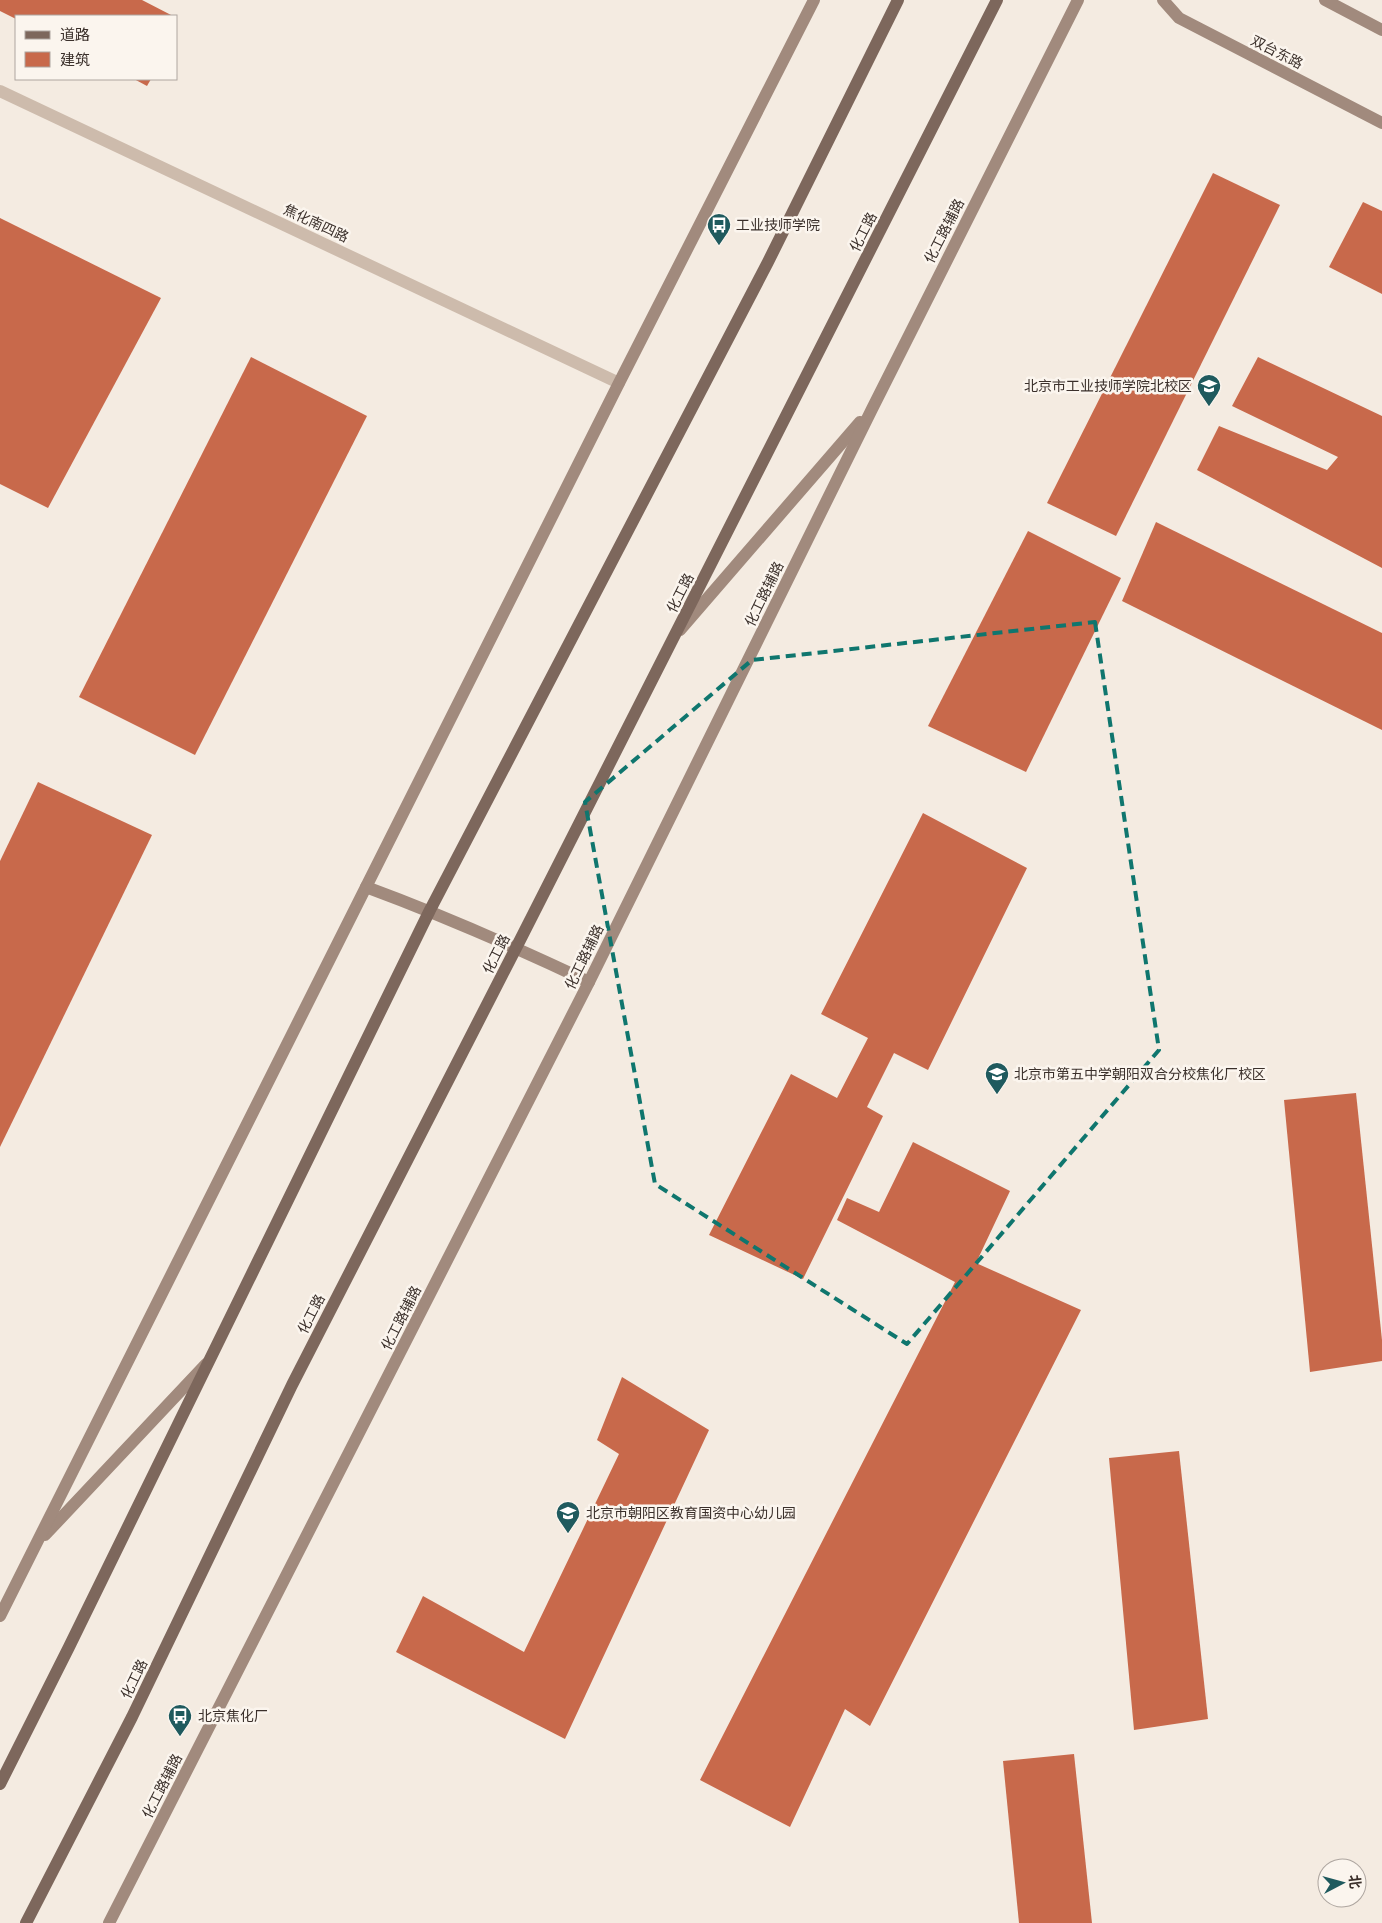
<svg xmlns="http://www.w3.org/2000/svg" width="1382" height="1923" font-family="Raleway,'Noto Sans SC',sans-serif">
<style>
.building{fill:#c8694b}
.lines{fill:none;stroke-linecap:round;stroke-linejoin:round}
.lane{stroke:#cdbbac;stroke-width:12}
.secondary{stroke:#a18a7d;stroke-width:12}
.primary{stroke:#7d675c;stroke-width:12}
.marked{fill:none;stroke:#0f766e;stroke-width:4;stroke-dasharray:10 6;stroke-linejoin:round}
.labels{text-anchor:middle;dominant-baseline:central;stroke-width:5;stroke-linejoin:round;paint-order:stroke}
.street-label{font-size:14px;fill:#3b302b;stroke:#fbf5ee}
.poi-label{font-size:14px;fill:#3b302b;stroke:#fbf5ee;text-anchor:start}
</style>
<rect width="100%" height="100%" fill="#f4ebe1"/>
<g class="building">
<polygon points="0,0 142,0 173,16 16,16 16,19 0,11"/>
<polygon points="134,79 151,79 147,86"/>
<polygon points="1213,173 1280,205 1116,536 1047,503"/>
<polygon points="1363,202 1382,211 1382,294 1329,267"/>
<polygon points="0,218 161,298 48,508 0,484"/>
<polygon points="251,357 367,416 195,755 79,697"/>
<polygon points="1258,357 1382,416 1382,568 1197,470 1219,426 1327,470 1338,457 1232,406"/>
<polygon points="1156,522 1382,633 1382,730 1122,601"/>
<polygon points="1028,531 1121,578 1026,772 928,726"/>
<polygon points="38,782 152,835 0,1147 0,861"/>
<polygon points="923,813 1027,868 928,1070 894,1053 867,1107 883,1116 803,1279 709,1235 791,1074 837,1098 868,1038 821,1014"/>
<polygon points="1356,1093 1382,1340 1382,1361 1310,1372 1284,1100"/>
<polygon points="913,1142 1010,1191 976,1263 1081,1310 870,1726 845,1709 790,1827 700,1780 955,1282 837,1220 847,1198 879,1212"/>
<polygon points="622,1377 709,1430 565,1739 396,1652 423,1596 524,1652 619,1454 597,1440"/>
<polygon points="1179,1451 1208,1719 1134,1730 1109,1458"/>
<polygon points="1074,1754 1092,1923 1019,1923 1003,1761"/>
</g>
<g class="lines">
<polyline class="lane" points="0,91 619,383"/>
<g class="secondary">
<polyline points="1163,0 1179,18 1382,123"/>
<polyline points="1325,0 1382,30"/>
<polyline points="680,630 860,422"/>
<path d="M 366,887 C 442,915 515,947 589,982"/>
<polyline points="45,1535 206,1364"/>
<polyline points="0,1616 619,383 814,0"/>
<polyline points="109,1923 589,982 872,409 1078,0"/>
</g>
<g class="primary">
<polyline points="0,1784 69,1647 430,910 768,262 898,0"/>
<polyline points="26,1923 132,1717 292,1385 516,948 997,0"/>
</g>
</g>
<path class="marked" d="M 1095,622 L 1159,1050 L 907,1344 L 655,1184 L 585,802 L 752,660 Z"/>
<defs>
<g id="bus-pin" transform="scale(1.25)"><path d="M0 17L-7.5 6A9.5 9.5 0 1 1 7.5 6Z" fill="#1f5a5e" stroke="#fbf5ee"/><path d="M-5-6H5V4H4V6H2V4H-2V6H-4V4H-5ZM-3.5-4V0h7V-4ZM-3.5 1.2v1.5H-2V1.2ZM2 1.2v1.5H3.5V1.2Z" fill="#fff"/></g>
<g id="university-pin" transform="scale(1.25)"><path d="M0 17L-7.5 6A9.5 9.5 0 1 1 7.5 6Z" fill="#1f5a5e" stroke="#fbf5ee"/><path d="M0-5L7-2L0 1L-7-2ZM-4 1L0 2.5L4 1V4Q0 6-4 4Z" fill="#fff"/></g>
<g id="school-pin" transform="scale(1.25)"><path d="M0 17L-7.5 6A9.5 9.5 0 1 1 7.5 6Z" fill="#1f5a5e" stroke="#fbf5ee"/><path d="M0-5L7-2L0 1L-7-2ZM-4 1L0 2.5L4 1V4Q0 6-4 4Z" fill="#fff"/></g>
</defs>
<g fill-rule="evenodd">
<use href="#bus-pin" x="719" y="225"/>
<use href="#university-pin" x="1209" y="386"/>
<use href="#school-pin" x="997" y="1074"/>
<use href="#school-pin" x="568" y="1513"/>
<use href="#bus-pin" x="180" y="1716"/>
</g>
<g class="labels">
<g class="street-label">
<text transform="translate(1277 52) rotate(27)">双台东路</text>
<text transform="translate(316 223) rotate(25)">焦化南四路</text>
<text transform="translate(944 231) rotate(-63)">化工路辅路</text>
<text transform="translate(863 232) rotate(-63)">化工路</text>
<text transform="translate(680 593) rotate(-63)">化工路</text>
<text transform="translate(764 594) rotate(-64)">化工路辅路</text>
<text transform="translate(496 954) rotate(-63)">化工路</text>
<text transform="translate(584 957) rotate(-64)">化工路辅路</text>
<text transform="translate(311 1314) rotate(-63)">化工路</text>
<text transform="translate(401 1318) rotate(-63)">化工路辅路</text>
<text transform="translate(134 1679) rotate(-64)">化工路</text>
<text transform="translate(162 1786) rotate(-63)">化工路辅路</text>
</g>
<g class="poi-label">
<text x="736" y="225">工业技师学院</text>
<text x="1192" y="386" text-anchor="end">北京市工业技师学院北校区</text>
<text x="1014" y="1074">北京市第五中学朝阳双合分校焦化厂校区</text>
<text x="586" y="1513">北京市朝阳区教育国资中心幼儿园</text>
<text x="198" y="1716">北京焦化厂</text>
</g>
</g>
<rect x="15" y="15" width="162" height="65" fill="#fbf5ee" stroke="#aea6a0"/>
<rect x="25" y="31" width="25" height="8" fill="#7d675c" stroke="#aea6a0"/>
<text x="60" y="40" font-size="15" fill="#3b302b">道路</text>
<rect x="25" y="52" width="25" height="15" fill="#c8694b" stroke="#aea6a0"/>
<text x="60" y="65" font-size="15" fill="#3b302b">建筑</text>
<g transform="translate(1342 1883) rotate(84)"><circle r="24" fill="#fbf5ee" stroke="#aea6a0"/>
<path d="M0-4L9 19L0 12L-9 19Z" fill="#1f5a5e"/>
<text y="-8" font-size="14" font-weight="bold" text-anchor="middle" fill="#3b302b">北</text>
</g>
</svg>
